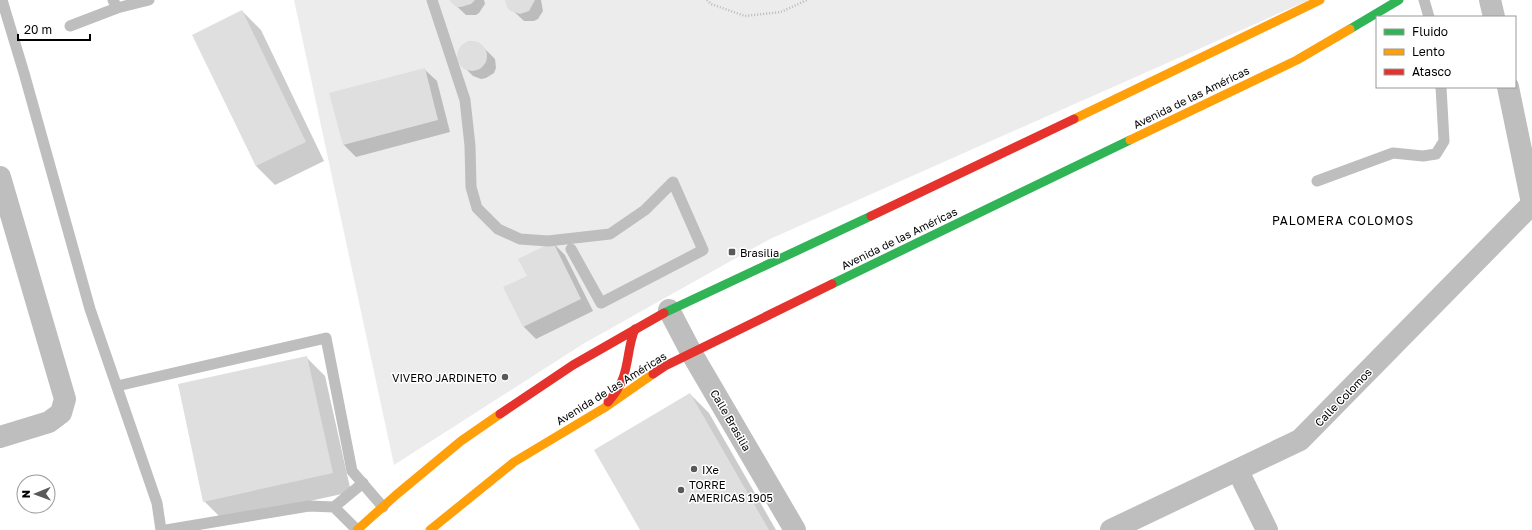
<svg xmlns="http://www.w3.org/2000/svg" width="1532" height="530" font-family="'Golos Text',sans-serif">
<style>
.green{fill:#ececec}
.shadow{fill:#0003}
.building{fill:#dfdfdf}
.lines{fill:none;stroke-linecap:round;stroke-linejoin:round}
.path{stroke:#b9b9b9;stroke-width:2.5;stroke-dasharray:1 2;stroke-linecap:butt}
.lane{stroke:#bebebe;stroke-width:11}
.street{stroke:#bebebe;stroke-width:22}
.fast{stroke:#30b455;stroke-width:9}
.slow{stroke:#ff9f0a;stroke-width:9}
.jam{stroke:#e5322d;stroke-width:9}
.poi-dot{fill:#595959;stroke:#fff;stroke-width:1.5}
.labels{text-anchor:middle;dominant-baseline:central;stroke-width:3;stroke-linejoin:round;paint-order:stroke}
.street-label{font-size:11px;fill:#000;stroke:#fff}
.poi-label{font-size:11px;fill:#000;stroke:#fff;text-anchor:start}
.neighbourhood-label{font-size:12px;letter-spacing:1px;fill:#000;stroke:#fff}
</style>
<rect width="100%" height="100%" fill="#fff"/>
<polygon class="green" points="294,0 1309,0 770,239 583,344 394,465"/>
<g class="shadow">
<polygon points="450,0 484,0 485,4 479,13 476,15 466,15"/>
<polygon points="506,0 541,0 543,11 538,19 534,21 524,21 508,6"/>
<polygon points="242,11 261,30 324,161 275,185 256,166 193,35"/>
<polygon points="470,41 479,43 495,59 496,68 494,73 486,78 481,79 473,76 464,67 459,59 459,50 466,43"/>
<polygon points="424,69 437,81 450,132 356,157 344,145 331,93"/>
<polygon points="553,243 565,255 593,311 536,339 524,327"/>
<polygon points="306,357 325,376 351,492 223,520 204,501"/>
<polygon points="690,394 709,413 776,530 641,530"/>
</g>
<g class="building">
<polygon points="449,0 475,0 471,4 461,7 456,7"/>
<polygon points="505,0 535,0 529,11 520,14 510,11 507,7"/>
<polygon points="242,10 306,142 256,166 192,35"/>
<circle cx="472" cy="56" r="15"/>
<polygon points="425,68 438,120 343,145 329,93"/>
<polygon points="553,242 581,299 523,327 503,287 527,276 518,259"/>
<polygon points="307,356 333,473 203,502 178,384"/>
<polygon points="690,393 769,530 640,530 594,450"/>
</g>
<g class="lines">
<polyline class="path" points="707,0 711,4 745,16 781,12 807,0"/>
<g class="lane">
<polyline points="2,0 24,73 90,309 157,503 161,530"/>
<polyline points="113,0 117,8 149,0"/>
<polyline points="432,0 465,100 470,146 471,187 477,208 498,229 520,239 548,241 610,234 645,210 673,182 703,250 601,303 571,249"/>
<polyline points="1424,0 1429,17"/>
<polyline points="70,26 117,8"/>
<polyline points="1317,181 1393,153 1423,156 1436,154 1444,141 1441,87"/>
<polyline points="117,386 326,338 352,471 383,507"/>
<polyline points="334,507 363,483"/>
<polyline points="166,530 309,506 334,507 357,530"/>
</g>
<g class="street">
<polyline points="1490,0 1494,17"/>
<polyline points="1508,87 1532,203"/>
<polyline points="0,177 65,399 61,413 49,422 0,437"/>
<polyline points="669,310 692,354 795,530"/>
<polyline points="1238,471 1267,530"/>
<polyline points="1111,530 1300,440 1532,204"/>
</g>
<g class="fast">
<polyline points="1350,29 1399,0"/>
<polyline points="832,284 1130,140"/>
<polyline points="664,313 871,216"/>
</g>
<g class="slow">
<polyline points="1074,119 1320,0"/>
<polyline points="1130,140 1297,60 1350,29"/>
<polyline points="357,530 396,495 461,441 500,414"/>
<polyline points="430,530 514,462 604,408 653,374"/>
</g>
<g class="jam">
<polyline points="871,216 1074,119"/>
<polyline points="653,374 665,366 832,284"/>
<path d="M 608,402 C 614,395 620,387 623,378 C 629,362 628,345 635,329"/>
<polyline points="500,414 573,365 664,313"/>
</g>
</g>
<g class="poi-dot">
<rect x="728" y="248" width="8" height="8" rx="2"/>
<circle cx="505" cy="377" r="4"/>
<circle cx="694" cy="469" r="4"/>
<circle cx="681" cy="490" r="4"/>
</g>
<g class="labels">
<g class="street-label">
<text transform="translate(1191 97) rotate(-26)">Avenida de las Américas</text>
<text transform="translate(899 238) rotate(-26)">Avenida de las Américas</text>
<text transform="translate(611 388) rotate(-32)">Avenida de las Américas</text>
<text transform="translate(1343 397) rotate(-46)">Calle Colomos</text>
<text transform="translate(731 420) rotate(60)">Calle Brasilia</text>
</g>
<g class="poi-label">
<text x="740" y="252">Brasilia</text>
<text x="497" y="377" text-anchor="end">VIVERO JARDINETO</text>
<text x="702" y="469">IXe</text>
<text x="689" y="484">TORRE<tspan x="689" dy="13">AMERICAS 1905</tspan></text>
</g>
<g class="neighbourhood-label">
<text x="1343" y="220">PALOMERA COLOMOS</text>
</g>
</g>
<rect x="1376" y="16" width="140" height="72" fill="#ffffff" stroke="#999999"/>
<rect x="1384" y="29" width="20" height="6" fill="#30b455" stroke="#999999"/>
<text x="1412" y="36" font-size="12" fill="#000000">Fluido</text>
<rect x="1384" y="49" width="20" height="6" fill="#ff9f0a" stroke="#999999"/>
<text x="1412" y="56" font-size="12" fill="#000000">Lento</text>
<rect x="1384" y="69" width="20" height="6" fill="#e5322d" stroke="#999999"/>
<text x="1412" y="76" font-size="12" fill="#000000">Atasco</text>
<g transform="translate(36 494) rotate(269)"><circle r="19" fill="#ffffff" stroke="#999999"/>
<path d="M0-3L7 15L0 10L-7 15Z" fill="#595959"/>
<text y="-6" font-size="11" font-weight="bold" text-anchor="middle" fill="#000000">N</text>
</g>
<path d="M18 34v6h72v-6" fill="none" stroke="#000000" stroke-width="2"/>
<text x="24" y="34" font-size="12" fill="#000000" stroke="#ffffff" stroke-width="3" paint-order="stroke">20 m</text>
</svg>
